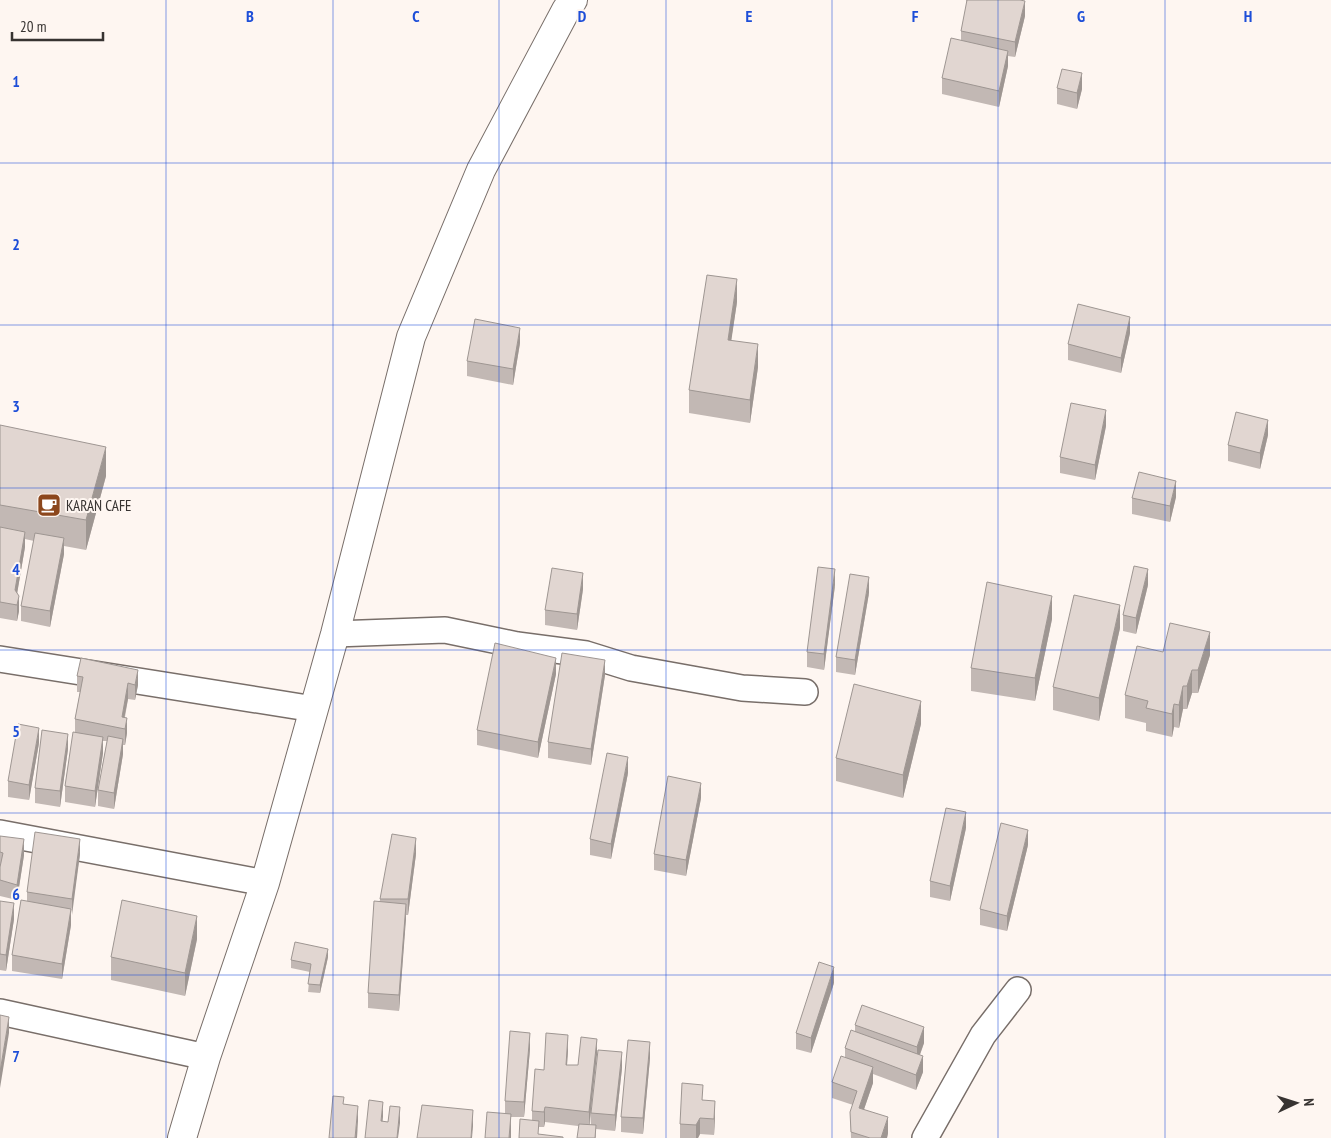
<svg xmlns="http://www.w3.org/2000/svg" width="1331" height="1138" font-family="'PT Sans Narrow',sans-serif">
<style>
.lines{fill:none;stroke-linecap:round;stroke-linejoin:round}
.street-casing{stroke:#786e69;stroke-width:28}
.secondary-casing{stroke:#786e69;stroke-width:30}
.street{stroke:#fff;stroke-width:25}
.secondary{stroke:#fff;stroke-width:28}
.wall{fill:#c2b8b4}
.shaded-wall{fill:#9e9692}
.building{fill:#e1d6d1;stroke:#9e9692}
.grid{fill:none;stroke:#1d4ed8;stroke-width:1;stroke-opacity:0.55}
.labels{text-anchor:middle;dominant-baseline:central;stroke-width:4;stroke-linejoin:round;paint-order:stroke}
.poi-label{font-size:15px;fill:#373331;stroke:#fef6f1;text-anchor:start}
.grid-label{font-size:16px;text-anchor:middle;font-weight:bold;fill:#1d4ed8;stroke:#fef6f1;stroke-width:4;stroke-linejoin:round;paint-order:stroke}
</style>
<rect width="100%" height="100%" fill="#fef6f1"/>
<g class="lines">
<g class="street-casing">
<g id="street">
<polyline points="335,634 445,630 517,645 586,654 631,668 742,688 805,692"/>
<polyline points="0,659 314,709"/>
<polyline points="0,833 265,883"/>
<polyline points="0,1012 206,1057"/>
<polyline points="925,1138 983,1035 1018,990"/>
</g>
</g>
<g class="secondary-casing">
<polyline id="secondary" points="182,1138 206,1057 265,883 335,634 411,337 481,170 566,10 573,0"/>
</g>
<use href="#street" class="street"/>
<use href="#secondary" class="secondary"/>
</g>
<g class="wall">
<polygon points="966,0 1020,0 1025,16 1015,57 1008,56 1008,66 999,107 942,94 942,78 961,40 961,31 967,4"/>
<polygon points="1057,88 1082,89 1077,109 1057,104"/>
<polygon points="737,302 731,340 758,367 750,423 689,413 689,390"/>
<polygon points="1130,333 1121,373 1068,360 1068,344"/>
<polygon points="520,343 513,385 467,376 467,361"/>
<polygon points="0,425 106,476 86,550 64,546 64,554 50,627 21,621 21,606 34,541 25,539 25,547 17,593 19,611 17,621 0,618"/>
<polygon points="1106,426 1095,480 1060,473 1060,457"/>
<polygon points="1268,435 1260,469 1228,461 1228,445"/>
<polygon points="1176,497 1170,522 1132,514 1132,498"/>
<polygon points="835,585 824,670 807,667 807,652"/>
<polygon points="1148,585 1136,634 1123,631 1123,615"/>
<polygon points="583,589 577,630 545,625 545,610"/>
<polygon points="869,593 855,675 836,672 836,657"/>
<polygon points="1052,619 1035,701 971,691 971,668"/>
<polygon points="1120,628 1099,721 1053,710 1053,687"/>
<polygon points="1163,652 1210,655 1198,693 1192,693 1187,709 1183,709 1179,728 1174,727 1172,737 1146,731 1146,723 1125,718 1125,695"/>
<polygon points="81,658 138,685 135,700 128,699 125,717 127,733 125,745 123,745 123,754 114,809 98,806 98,790 107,741 103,741 103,753 95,807 65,802 65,786 75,733 75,719 80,692 77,692 77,676"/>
<polygon points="556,674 538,758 477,745 477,730"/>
<polygon points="605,675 591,765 548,758 548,742"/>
<polygon points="921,724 903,798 836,781 836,758"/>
<polygon points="39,743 29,800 8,797 8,781"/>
<polygon points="68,749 60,807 35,803 35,788"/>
<polygon points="628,773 611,859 590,855 590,839"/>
<polygon points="701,798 686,876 654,870 654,854"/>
<polygon points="966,828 950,901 930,897 930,881"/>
<polygon points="0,836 24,855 17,900 0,896"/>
<polygon points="1028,845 1007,931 980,925 980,909"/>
<polygon points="80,854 71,914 71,925 62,979 12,971 12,955 27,902 27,892"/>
<polygon points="416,854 408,915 406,915 399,1011 368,1008 368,993 380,899"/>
<polygon points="0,901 14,919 6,971 0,970"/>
<polygon points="197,939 185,996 111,980 111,957"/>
<polygon points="328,957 320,993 308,992 310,972 291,968 291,960"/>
<polygon points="834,983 811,1053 796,1049 796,1033"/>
<polygon points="855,1025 924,1043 920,1055 923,1072 916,1090 873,1074 873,1083 864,1109 888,1133 887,1138 851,1138 850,1112 853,1105 832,1098 832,1082 845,1058 845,1048 855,1031"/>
<polygon points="597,1039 590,1125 591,1125 591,1113 622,1068 615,1131 596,1129 596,1138 578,1126 545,1122 544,1127 539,1127 519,1138 532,1121 532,1111 544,1070 568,1050 567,1065 578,1065"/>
<polygon points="530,1049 524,1117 511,1117 511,1130 505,1114 505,1101"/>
<polygon points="650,1058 643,1134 621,1132 621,1117"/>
<polygon points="703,1100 715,1116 714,1135 700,1134 698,1138 680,1138 680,1124"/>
</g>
<g class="shaded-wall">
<polygon points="1025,1 1025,16 1015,57 1015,42"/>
<polygon points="1008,51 1008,66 999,107 999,91"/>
<polygon points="1082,73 1082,89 1077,109 1077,93"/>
<polygon points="737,279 737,302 728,363 728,340"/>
<polygon points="1130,317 1130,333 1121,373 1121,358"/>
<polygon points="520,328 520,343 513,385 513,369"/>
<polygon points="758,344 758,367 750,423 750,400"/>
<polygon points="1106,410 1106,426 1095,480 1095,465"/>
<polygon points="1268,420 1268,435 1260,469 1260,453"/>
<polygon points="106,447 106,476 86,550 86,520"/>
<polygon points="1176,481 1176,497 1170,522 1170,506"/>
<polygon points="25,532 25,547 15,606 15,590"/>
<polygon points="64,538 64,554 50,627 50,611"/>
<polygon points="835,569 835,585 824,670 824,654"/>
<polygon points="1148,569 1148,585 1136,634 1136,618"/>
<polygon points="583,573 583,589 577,630 577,614"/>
<polygon points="869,577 869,593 855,675 855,660"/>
<polygon points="19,596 19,611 17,621 17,605"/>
<polygon points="1052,596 1052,619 1035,701 1035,678"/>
<polygon points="1120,605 1120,628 1099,721 1099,698"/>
<polygon points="1210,632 1210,655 1198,693 1198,670"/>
<polygon points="556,658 556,674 538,758 538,742"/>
<polygon points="605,660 605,675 591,765 591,749"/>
<polygon points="138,670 138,685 135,700 135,685"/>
<polygon points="1192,670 1192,693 1187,709 1187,686"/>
<polygon points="128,683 128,699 122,729 122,717"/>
<polygon points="1183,686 1183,709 1179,728 1179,705"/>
<polygon points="921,701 921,724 903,798 903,775"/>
<polygon points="1174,704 1174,727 1172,737 1172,714"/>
<polygon points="127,718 127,733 125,745 125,729"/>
<polygon points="39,728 39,743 29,800 29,785"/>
<polygon points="68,734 68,749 60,807 60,791"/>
<polygon points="103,737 103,753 95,807 95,791"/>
<polygon points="123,739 123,754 114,809 114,793"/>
<polygon points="628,757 628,773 611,859 611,844"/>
<polygon points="701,783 701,798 686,876 686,860"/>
<polygon points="966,812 966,828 950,901 950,886"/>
<polygon points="1028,830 1028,845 1007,931 1007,916"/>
<polygon points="416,838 416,854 408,915 408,899"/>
<polygon points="24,839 24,855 17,900 17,885"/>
<polygon points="80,839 80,854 72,915 72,899"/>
<polygon points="14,903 14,919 6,971 6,955"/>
<polygon points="406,904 406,919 399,1011 399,995"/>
<polygon points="71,909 71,925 62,979 62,964"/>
<polygon points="197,916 197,939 185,996 185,973"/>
<polygon points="328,949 328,957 320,993 320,985"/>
<polygon points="834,967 834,983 811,1053 811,1038"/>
<polygon points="9,1017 9,1033 0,1088 0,1072"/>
<polygon points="924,1027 924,1043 917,1062 917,1047"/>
<polygon points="530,1033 530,1049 524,1117 524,1102"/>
<polygon points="568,1035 568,1050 566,1080 566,1065"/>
<polygon points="597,1039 597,1055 589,1127 589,1112"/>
<polygon points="650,1042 650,1058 643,1134 643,1118"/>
<polygon points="622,1052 622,1068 615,1131 615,1115"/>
<polygon points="923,1056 923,1072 916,1090 916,1075"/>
<polygon points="873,1067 873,1083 859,1124 859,1108"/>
<polygon points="715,1101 715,1116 714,1135 714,1119"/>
<polygon points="383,1102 383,1117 381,1137 381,1121"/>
<polygon points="358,1106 358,1121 357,1138 355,1138"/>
<polygon points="400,1107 400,1123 398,1138 397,1138"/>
<polygon points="545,1107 545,1122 544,1127 544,1112"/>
<polygon points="473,1110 473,1126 472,1138 471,1138"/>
<polygon points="511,1114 511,1138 509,1138"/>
<polygon points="888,1117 888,1133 887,1138 881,1138"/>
<polygon points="700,1118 700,1134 698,1138 696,1138 696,1125"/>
</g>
<g class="building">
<polygon points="967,0 1020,0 1025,1 1015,42 961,31"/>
<polygon points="951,38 1008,51 999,91 942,78"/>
<polygon points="1062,69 1082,73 1077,93 1057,88"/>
<polygon points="707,275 737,279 728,340 758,344 750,400 689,390"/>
<polygon points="1078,304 1130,317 1121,358 1068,344"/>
<polygon points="475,319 520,328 513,369 467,361"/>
<polygon points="1071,403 1106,410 1095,465 1060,457"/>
<polygon points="1236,412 1268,420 1260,453 1228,445"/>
<polygon points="0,425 106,447 86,520 0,505"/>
<polygon points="1139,472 1176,481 1170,506 1132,498"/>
<polygon points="0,527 25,532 15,590 19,596 17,605 0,602"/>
<polygon points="35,533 64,538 50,611 21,606"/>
<polygon points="1134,566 1148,569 1136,618 1123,615"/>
<polygon points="818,567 835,569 824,654 807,652"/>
<polygon points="552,568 583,573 577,614 545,610"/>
<polygon points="850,574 869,577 855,660 836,657"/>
<polygon points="987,582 1052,596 1035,678 971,668"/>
<polygon points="1074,595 1120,605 1099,698 1053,687"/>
<polygon points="1170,623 1210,632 1198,670 1192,670 1187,686 1183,686 1179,705 1174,704 1172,714 1146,708 1148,701 1125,695 1137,646 1163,652"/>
<polygon points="495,643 556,658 538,742 477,730"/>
<polygon points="562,653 605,660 591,749 548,742"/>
<polygon points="81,658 138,670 135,685 128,683 122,717 127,718 125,729 75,719 83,677 77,676"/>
<polygon points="854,684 921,701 903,775 836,758"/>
<polygon points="18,724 39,728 29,785 8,781"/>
<polygon points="42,730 68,734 60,791 35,788"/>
<polygon points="73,732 103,737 95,791 65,786"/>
<polygon points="108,736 123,739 114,793 98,790"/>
<polygon points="607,753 628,757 611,844 590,839"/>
<polygon points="668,776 701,783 686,860 654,854"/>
<polygon points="946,808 966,812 950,886 930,881"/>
<polygon points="1001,823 1028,830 1007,916 980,909"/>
<polygon points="35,832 80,839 72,899 27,892"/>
<polygon points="392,834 416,838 408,899 380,899"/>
<polygon points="0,836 24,839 17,885 0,880 0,867 3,853 0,852"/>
<polygon points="21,900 71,909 62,964 12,955"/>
<polygon points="122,900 197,916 185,973 111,957"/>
<polygon points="0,901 14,903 6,955 0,954"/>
<polygon points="374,901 406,904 399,995 368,993"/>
<polygon points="295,942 328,949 320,985 308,984 311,964 291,960"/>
<polygon points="819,962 834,967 811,1038 796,1033"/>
<polygon points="862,1005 924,1027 917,1047 855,1025"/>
<polygon points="0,1015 9,1017 0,1072"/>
<polygon points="851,1030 923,1056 916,1075 845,1048"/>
<polygon points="510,1031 530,1033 524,1102 505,1101"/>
<polygon points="546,1033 568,1035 566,1065 578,1065 581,1037 597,1039 589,1112 545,1107 544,1112 532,1111 535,1069 544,1070"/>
<polygon points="628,1040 650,1042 643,1118 621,1117"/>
<polygon points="598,1050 622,1052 615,1115 591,1113"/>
<polygon points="841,1056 873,1067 859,1108 888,1117 881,1138 870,1138 851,1132 850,1112 857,1091 832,1082"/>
<polygon points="682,1083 703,1085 702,1100 715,1101 714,1119 700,1118 696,1125 680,1124"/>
<polygon points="333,1096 344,1097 343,1104 358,1106 355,1138 329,1138"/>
<polygon points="369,1100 383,1102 381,1121 388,1122 390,1106 400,1107 397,1138 365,1138"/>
<polygon points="422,1105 473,1110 471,1138 417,1138"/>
<polygon points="487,1112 511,1114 509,1138 485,1138"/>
<polygon points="520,1119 539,1121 538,1134 563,1137 563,1138 519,1138"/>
<polygon points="579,1124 596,1125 595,1138 577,1138"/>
</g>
<path class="grid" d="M 166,0 L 166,1138M 333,0 L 333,1138M 499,0 L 499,1138M 666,0 L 666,1138M 832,0 L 832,1138M 998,0 L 998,1138M 1165,0 L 1165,1138M 0,163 L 1331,163M 0,325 L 1331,325M 0,488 L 1331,488M 0,650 L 1331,650M 0,813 L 1331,813M 0,975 L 1331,975"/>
<defs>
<g id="cafe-square" transform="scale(1.25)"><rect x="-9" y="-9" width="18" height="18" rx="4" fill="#8c471d" stroke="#fef6f1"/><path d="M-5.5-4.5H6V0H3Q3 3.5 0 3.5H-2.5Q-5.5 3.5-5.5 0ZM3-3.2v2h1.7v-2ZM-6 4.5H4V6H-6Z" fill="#fff"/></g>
</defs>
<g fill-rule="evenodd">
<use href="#cafe-square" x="49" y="505"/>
</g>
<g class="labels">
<g class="poi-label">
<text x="66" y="505">KARAN CAFE</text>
</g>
</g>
<g class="grid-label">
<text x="250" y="22">B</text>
<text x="416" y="22">C</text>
<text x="582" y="22">D</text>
<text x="749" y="22">E</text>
<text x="915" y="22">F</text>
<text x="1081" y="22">G</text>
<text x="1248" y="22">H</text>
<text x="16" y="87">1</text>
<text x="16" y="250">2</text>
<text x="16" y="412">3</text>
<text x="16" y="575">4</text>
<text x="16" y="737">5</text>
<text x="16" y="900">6</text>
<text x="16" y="1062">7</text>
</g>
<g transform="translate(1296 1103) rotate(86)" stroke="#fef6f1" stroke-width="4" paint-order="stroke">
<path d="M0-4L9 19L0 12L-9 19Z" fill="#373331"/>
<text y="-8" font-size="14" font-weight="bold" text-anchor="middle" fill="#373331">N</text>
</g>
<path d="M12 32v8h91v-8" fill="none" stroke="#373331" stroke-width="2.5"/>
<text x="20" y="32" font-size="15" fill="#373331" stroke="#fef6f1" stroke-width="4" paint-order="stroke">20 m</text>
</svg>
